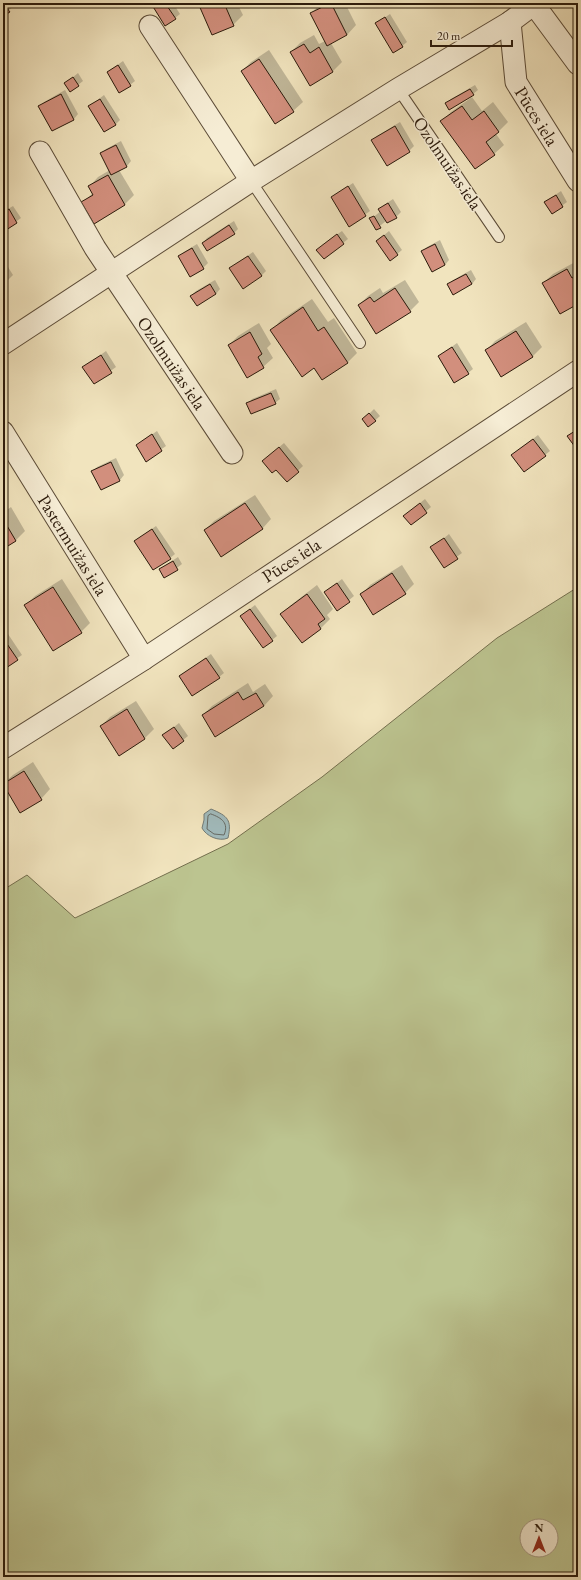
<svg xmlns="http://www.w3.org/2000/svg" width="581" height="1580" font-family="'EB Garamond',serif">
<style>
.green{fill:#bcc490;stroke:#746f4e;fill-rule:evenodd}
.water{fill:#a1bbbd;stroke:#727b76}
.shadow{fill:#0003}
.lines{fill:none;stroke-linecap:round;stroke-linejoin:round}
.shore{stroke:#666a64;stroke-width:1}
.building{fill:#d28f7d;stroke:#2b1a0b}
.service-casing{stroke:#5c4c38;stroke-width:12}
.minor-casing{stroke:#5c4c38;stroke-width:23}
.service{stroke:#f6edd5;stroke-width:10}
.minor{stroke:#f6edd5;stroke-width:21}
.labels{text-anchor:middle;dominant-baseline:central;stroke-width:3;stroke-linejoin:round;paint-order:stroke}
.street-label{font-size:18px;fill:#2b1a0b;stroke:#f6edd5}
</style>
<rect width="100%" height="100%" fill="#f1e4be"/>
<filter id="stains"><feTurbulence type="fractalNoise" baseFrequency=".005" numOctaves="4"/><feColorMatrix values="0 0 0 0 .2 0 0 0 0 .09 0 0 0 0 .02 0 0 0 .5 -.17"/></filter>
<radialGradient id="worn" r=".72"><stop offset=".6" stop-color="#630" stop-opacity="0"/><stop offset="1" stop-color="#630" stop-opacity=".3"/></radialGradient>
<path class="green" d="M 578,587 L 578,1577 L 3,1577 L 3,890 L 27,875 L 75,918 L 228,844 L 322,777 L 497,638 ZM 527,1526 L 551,1526 L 551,1550 L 527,1550 Z"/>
<path class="water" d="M 211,809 C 228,816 232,820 228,838 C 219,842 206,836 202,828 L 204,820 L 204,814 Z"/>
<g class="shadow">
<polygon points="3,3 12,3 14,6 3,15"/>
<polygon points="155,3 173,3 180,14 175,18"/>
<polygon points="199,3 237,3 243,15 233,25"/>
<polygon points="322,3 345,3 356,25 347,35 331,43 342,62 333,71 310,84 291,52 300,43 314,35 319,44 325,41 311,13"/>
<polygon points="390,14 407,42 402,46 377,23"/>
<polygon points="269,50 303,102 293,111 242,71 251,62"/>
<polygon points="123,61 135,81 130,85 108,72"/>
<polygon points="78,73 83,81 78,85 66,83"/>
<polygon points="475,85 478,90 473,94 447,103 451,99"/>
<polygon points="65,90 78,114 74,119 53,130 40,107 44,102"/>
<polygon points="104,95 120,120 115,125 90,106"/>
<polygon points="472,97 482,111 493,102 508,122 496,134 504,145 494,154 442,121 451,112"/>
<polygon points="400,122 414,146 409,151 373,140 377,136"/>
<polygon points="121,141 131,161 127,166 119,170 134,195 124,205 83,202 93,193 89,187 98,177 110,170 102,153 106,149"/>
<polygon points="353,183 370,211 349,226 332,197"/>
<polygon points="561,191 567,202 552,213 545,202"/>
<polygon points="393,199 401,212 396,217 386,221 376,229 371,219 381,211 380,209 384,205"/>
<polygon points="13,206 21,218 3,231 3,212"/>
<polygon points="234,221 238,229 234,233 203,243 207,238"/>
<polygon points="342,231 348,239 343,243 322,245"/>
<polygon points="389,231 402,250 390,260 377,241"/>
<polygon points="440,240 449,260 445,265 422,252 427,247"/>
<polygon points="197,244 208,263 203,268 179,257 184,252"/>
<polygon points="253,252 266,271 261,276 230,268"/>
<polygon points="3,259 13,275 3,285"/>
<polygon points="577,261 578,263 578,303 543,283 553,274"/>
<polygon points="471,270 476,279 472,284 453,293 448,285 453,280"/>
<polygon points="215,280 220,289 216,294 197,305 191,296 196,291"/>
<polygon points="405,280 419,302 410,311 359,305 368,296 380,288 383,293"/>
<polygon points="312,299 328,322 334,318 357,353 348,362 323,378 315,367 272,330 281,320"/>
<polygon points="526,322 542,347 533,356 502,376 486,351 495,341"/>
<polygon points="259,323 271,344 267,348 273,358 263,367 247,376 229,345 238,336"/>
<polygon points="457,343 473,369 468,373 439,356"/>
<polygon points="106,351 116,367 94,383 84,367"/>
<polygon points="276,389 280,399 275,403 248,404 252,399"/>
<polygon points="374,409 380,416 369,426 368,415"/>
<polygon points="578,429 578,450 569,436"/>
<polygon points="157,431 166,446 146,460 137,445"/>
<polygon points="538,435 550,451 545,455 512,455"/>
<polygon points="284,443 303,466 287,481 276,469 263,461"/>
<polygon points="116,458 124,475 120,480 102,489 93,471 97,467"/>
<polygon points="255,495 271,519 262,529 205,530 214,521"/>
<polygon points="425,499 431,507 411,524 404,516"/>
<polygon points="4,503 7,510 11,507 25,531 16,540 3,548"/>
<polygon points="156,526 175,554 170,558 135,541"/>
<polygon points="449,534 462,553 444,566 432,548"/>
<polygon points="178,557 182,564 165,577 160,569"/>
<polygon points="402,565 414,584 405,593 361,595 370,585"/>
<polygon points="62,579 90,623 81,632 26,605 35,596"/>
<polygon points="342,579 354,596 337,610 325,592"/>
<polygon points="317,585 333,609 327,615 330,619 321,628 302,641 282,614 291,605"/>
<polygon points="255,605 277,636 272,640 241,616"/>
<polygon points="8,634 22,655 3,668 3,638"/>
<polygon points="211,654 224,673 219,677 180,676"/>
<polygon points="248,683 253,692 265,684 273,696 264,706 203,715 212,706"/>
<polygon points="136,701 154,729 145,738 119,754 101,726 110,717"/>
<polygon points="179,723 188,736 173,748 164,735"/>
<polygon points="33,762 50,789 41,799 3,784 13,775"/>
</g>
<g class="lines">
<path class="shore" d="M 211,814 C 222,818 229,823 224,835 L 214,834 L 207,829 L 208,816 Z"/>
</g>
<g class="building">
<polygon points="3,3 10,12 3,16"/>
<polygon points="154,3 165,3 176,19 165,26 152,5"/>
<polygon points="198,3 224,3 234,26 212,35"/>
<polygon points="331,3 347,35 327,46 310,13"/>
<polygon points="385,17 403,47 393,53 375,23"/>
<polygon points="304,44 310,53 319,47 333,72 310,86 290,52"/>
<polygon points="259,59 294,112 275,124 241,71"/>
<polygon points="118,65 131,86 119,93 107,72"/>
<polygon points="73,77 79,86 70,92 64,83"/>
<polygon points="470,89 474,95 449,110 445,103"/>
<polygon points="61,94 74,120 52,131 38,106"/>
<polygon points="100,99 116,125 104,132 88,106"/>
<polygon points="462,106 472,120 484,111 499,132 486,142 495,155 475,169 440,121"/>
<polygon points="395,126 410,152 387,166 371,140"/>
<polygon points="116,145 127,167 111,175 100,153"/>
<polygon points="108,175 125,205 94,224 81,202 93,195 88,186"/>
<polygon points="348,186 366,216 349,227 331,197"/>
<polygon points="556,195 563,207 552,214 544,202"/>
<polygon points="388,203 397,218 387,223 378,209"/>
<polygon points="9,209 17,223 3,232 3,213"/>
<polygon points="374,216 381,228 376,230 369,218"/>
<polygon points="229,225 235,234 207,251 202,243"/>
<polygon points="337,234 344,244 324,259 316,250"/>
<polygon points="384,235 398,255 390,261 376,241"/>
<polygon points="435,244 445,265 432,272 421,251"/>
<polygon points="192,248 204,269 190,277 178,256"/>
<polygon points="248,256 262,276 243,289 229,268"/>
<polygon points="567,269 572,278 578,275 578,304 560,314 542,283"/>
<polygon points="466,274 472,284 453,295 447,284"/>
<polygon points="210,284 216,294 197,306 190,296"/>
<polygon points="395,288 411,312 376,334 358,305 370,297 374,302"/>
<polygon points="303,307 318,331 324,327 348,363 322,380 314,368 302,377 270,330"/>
<polygon points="516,331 533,357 501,377 485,350"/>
<polygon points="250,332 262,354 258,357 264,368 247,378 228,345"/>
<polygon points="452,347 469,374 454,383 438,356"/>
<polygon points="101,355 112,373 94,384 82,367"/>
<polygon points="271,393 276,404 251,414 246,403"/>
<polygon points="369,413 376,421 368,427 362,419"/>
<polygon points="575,431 578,436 578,451 567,436"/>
<polygon points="152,434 162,451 146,462 136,445"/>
<polygon points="533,439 546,456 524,472 511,455"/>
<polygon points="279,447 299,472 287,482 276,470 272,473 262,461"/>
<polygon points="111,462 120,481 101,490 91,471"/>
<polygon points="245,503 263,529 221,557 204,530"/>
<polygon points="420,503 427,513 411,525 403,516"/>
<polygon points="3,519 16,541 3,549"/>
<polygon points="152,529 171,559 153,570 134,541"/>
<polygon points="444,538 458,559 444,568 430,547"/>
<polygon points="173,561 178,570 164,578 159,569"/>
<polygon points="392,573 406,594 373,615 360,594"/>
<polygon points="337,583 350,602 337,611 324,592"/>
<polygon points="53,587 82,633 53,651 24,605"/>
<polygon points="307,594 325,619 318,624 321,629 302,643 280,614"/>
<polygon points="250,609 273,641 263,648 240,616"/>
<polygon points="3,638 18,660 3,670"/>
<polygon points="206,658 220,678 192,696 179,676"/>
<polygon points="238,692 243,700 256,693 264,706 215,737 202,715"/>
<polygon points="127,709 145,739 119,756 100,726"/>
<polygon points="174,727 184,741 173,749 162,735"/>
<polygon points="24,771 42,800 20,813 3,784"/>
</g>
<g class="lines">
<g class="service-casing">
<g id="service">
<polyline points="398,89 499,237"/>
<polyline points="251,181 360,343"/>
</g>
</g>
<g class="minor-casing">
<g id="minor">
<polyline points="533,3 578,64"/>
<polyline points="510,22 516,82 578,181"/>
<polyline points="150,26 251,181"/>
<polyline points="40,152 95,248 232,453"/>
<polyline points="3,344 251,181 398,89 510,22 534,4"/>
<polyline points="3,432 144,659"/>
<polyline points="3,748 144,659 578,371"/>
</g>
</g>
<use href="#service" class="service"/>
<use href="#minor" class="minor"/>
</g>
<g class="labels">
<g class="street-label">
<text transform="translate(537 116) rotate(58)">Pūces iela</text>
<text transform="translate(448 163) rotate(56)">Ozolmuižas iela</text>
<text transform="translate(172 363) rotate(56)">Ozolmuižas iela</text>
<text transform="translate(73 545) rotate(58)">Pastermuižas iela</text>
<text transform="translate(291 560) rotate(-33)">Pūces iela</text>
</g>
</g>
<rect width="581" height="1580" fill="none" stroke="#f1e4be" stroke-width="16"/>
<rect x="4" y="4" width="573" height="1572" fill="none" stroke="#2b1a0b" stroke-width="2"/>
<rect x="8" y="8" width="565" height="1564" fill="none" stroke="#2b1a0b"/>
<g transform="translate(539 1538)"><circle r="19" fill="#f6edd5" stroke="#a59984"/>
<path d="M0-3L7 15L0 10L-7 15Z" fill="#8f2418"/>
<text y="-6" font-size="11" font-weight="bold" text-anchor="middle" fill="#2b1a0b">N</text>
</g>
<path d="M431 40v6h81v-6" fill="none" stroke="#2b1a0b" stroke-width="2"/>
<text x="437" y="40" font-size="12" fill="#2b1a0b" stroke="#f6edd5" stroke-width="3" paint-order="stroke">20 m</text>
<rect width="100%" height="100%" filter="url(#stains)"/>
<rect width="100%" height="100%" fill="url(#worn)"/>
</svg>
